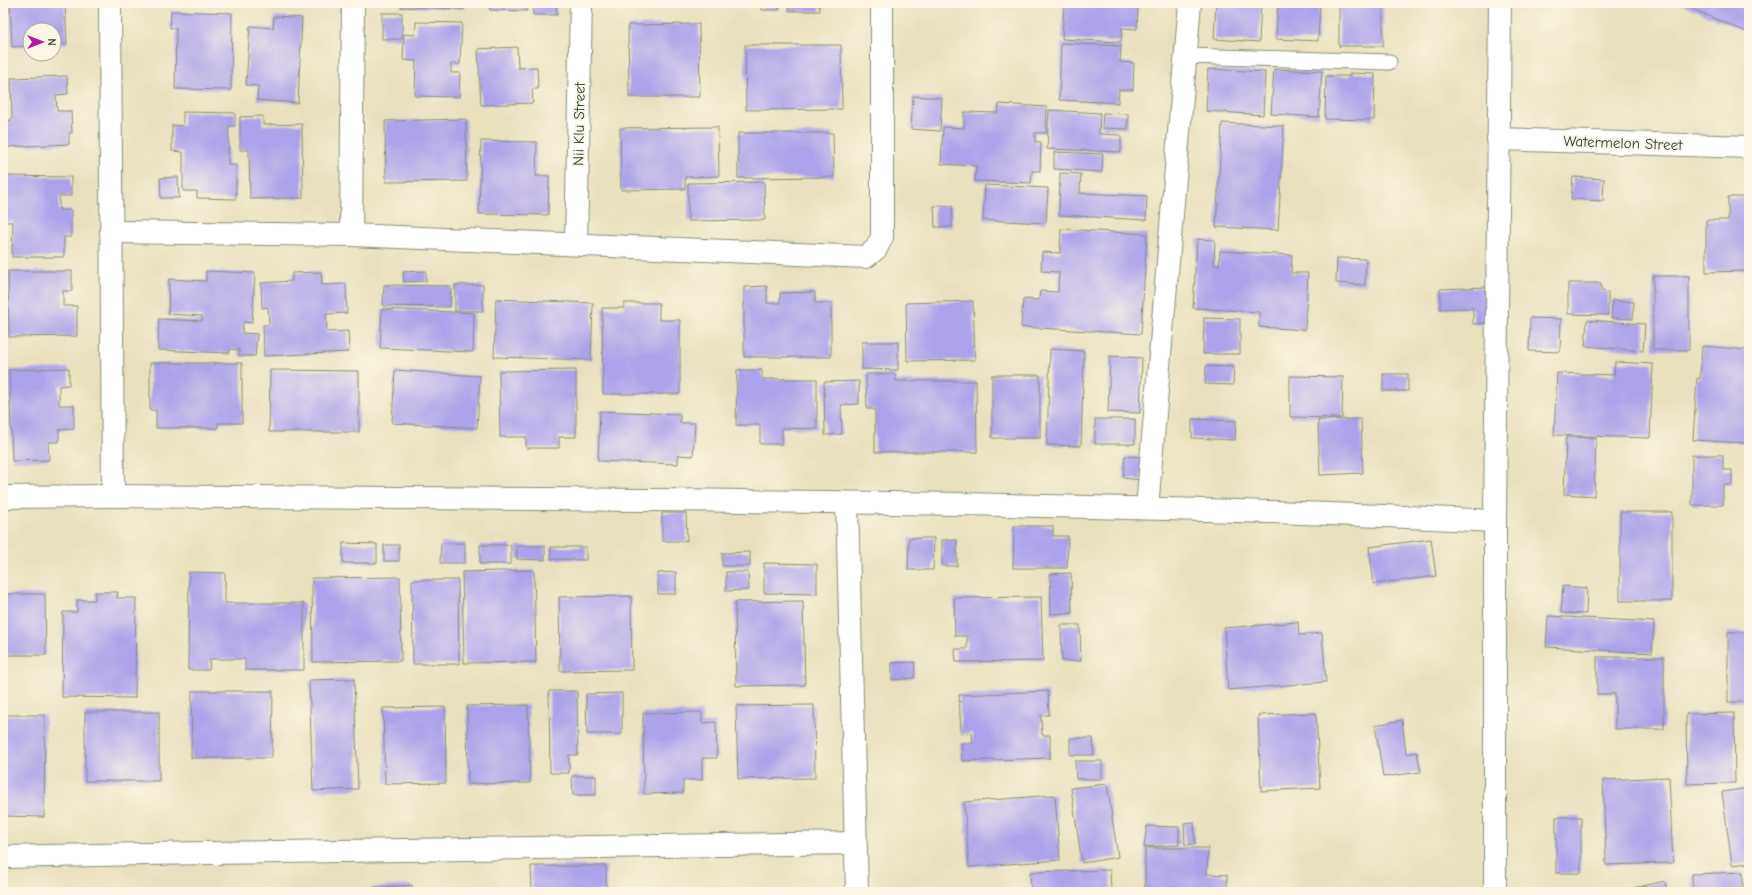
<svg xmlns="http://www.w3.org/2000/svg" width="1752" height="895" font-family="'Comic Neue',sans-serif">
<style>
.building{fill:#aca2eb}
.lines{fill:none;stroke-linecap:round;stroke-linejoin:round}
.lane-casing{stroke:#848f79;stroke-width:17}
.street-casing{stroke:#848f79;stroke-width:24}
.lane{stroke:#fff;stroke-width:15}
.street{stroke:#fff;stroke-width:22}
.labels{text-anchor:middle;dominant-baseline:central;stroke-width:4;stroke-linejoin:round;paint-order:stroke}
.street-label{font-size:15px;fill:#1f3d34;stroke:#fcf5e5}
</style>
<rect width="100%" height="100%" fill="#fcf5e5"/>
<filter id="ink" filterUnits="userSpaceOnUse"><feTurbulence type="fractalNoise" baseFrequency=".025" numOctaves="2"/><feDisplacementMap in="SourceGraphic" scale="8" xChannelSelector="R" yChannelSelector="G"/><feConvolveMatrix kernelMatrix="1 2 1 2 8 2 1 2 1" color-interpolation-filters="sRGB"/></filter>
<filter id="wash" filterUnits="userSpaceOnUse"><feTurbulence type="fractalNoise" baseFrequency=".012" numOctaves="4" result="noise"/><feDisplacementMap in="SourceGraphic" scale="16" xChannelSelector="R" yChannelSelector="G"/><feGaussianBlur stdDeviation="0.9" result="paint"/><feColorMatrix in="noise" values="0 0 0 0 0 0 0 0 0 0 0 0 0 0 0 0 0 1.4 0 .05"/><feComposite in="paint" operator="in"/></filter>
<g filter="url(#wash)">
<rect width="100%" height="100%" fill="#e9e1be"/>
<g id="blocks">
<g class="building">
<polygon points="10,3 65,3 67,44 54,45 54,30 30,30 30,46 12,47"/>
<polygon points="401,3 464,3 464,9 401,7"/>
<polygon points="490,3 527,3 527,11 490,10"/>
<polygon points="533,3 556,3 557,15 533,15"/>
<polygon points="762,3 780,3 779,10 762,10"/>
<polygon points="789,3 819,3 820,11 789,11"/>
<polygon points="1064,3 1138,3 1137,29 1122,28 1121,42 1062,39"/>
<polygon points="1216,3 1261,3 1259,42 1214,39"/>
<polygon points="1278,3 1320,3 1318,41 1276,39"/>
<rect x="1339" y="3" width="44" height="43"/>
<polygon points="1678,3 1749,3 1749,33"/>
<polygon points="171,11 232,13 231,90 175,89 176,28 170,28"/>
<rect x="382" y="13" width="20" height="26"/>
<polygon points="274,16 302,18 298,103 257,100 258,86 246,85 250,26 273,28"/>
<polygon points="416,22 462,23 460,64 451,64 451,73 460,73 459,97 415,96 416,61 403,60 404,34 415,35"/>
<polygon points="699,24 700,97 629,97 628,25"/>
<polygon points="1061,43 1121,46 1120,62 1134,63 1133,90 1119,90 1118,103 1059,100"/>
<polygon points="745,45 841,45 842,109 746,110"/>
<polygon points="517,47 518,68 537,67 538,89 532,89 533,103 481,105 478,49"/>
<polygon points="1208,69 1265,72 1263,115 1206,111"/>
<polygon points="1274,69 1322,71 1319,117 1271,114"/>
<polygon points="1350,73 1375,74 1374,120 1325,119 1326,76 1350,76"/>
<polygon points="67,76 68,94 56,95 57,111 71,111 72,133 69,133 69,144 5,147 4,121 12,120 11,78"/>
<polygon points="913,96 942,98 940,131 911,129"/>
<polygon points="999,104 1047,107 1046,133 1035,133 1035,142 1041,142 1040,171 1032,171 1031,183 975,181 976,166 941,164 943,127 964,128 964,112 998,113"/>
<polygon points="1049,110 1100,113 1099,134 1121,135 1121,152 1047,149"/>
<polygon points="183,112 235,113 235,126 229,126 228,165 236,165 236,199 197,198 197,191 183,191 183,152 172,151 172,125 183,126"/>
<polygon points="1103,113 1128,114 1128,129 1102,128"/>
<polygon points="263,116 263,125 302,124 303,198 250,199 249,150 240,150 240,117"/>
<polygon points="466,119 467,181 386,182 385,121"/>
<polygon points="1222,123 1284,126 1278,230 1216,227"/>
<polygon points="718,127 719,176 685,177 685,189 621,190 620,128"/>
<polygon points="738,133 833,133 834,177 738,178"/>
<polygon points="481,141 537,142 536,176 549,176 548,215 479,214"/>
<polygon points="1054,152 1103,154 1102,172 1054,169"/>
<polygon points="1060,173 1081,174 1080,193 1147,196 1146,220 1059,215"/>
<polygon points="5,176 71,177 71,196 59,196 59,210 71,210 71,237 64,237 64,257 12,257 13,222 5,222"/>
<polygon points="178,177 179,198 161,198 160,178"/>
<polygon points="1573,177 1604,179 1603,201 1571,199"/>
<polygon points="764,182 765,220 688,221 688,183"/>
<polygon points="985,185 1048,188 1046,223 983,220"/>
<polygon points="1728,197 1749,197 1749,271 1706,272 1706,220 1728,220"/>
<polygon points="934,206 952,206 952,227 935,227"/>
<polygon points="1061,229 1147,234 1141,334 1021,327 1023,299 1039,300 1040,291 1058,292 1059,272 1041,271 1042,252 1060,253"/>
<polygon points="1197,239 1215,240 1214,265 1219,265 1220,251 1292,255 1291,273 1308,273 1305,330 1259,327 1259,312 1193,308"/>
<polygon points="1337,258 1366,259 1365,285 1336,283"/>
<polygon points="8,271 72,271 72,291 63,291 63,306 77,306 77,336 9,337"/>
<polygon points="206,271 255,273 252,323 243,322 242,333 257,334 255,356 239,356 239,350 230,349 230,353 158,350 159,319 202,321 202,316 168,314 169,279 206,281"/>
<polygon points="426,271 426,281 404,282 403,272"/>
<polygon points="321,272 322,285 346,284 347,313 326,314 327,332 348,331 349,352 264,356 263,325 269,325 268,307 262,308 261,283 292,281 292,273"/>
<rect x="1653" y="276" width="36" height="74"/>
<polygon points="1568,283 1601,283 1601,291 1608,292 1608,315 1568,314"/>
<polygon points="384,285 451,286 450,307 383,306"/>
<rect x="455" y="285" width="28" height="26"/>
<polygon points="767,286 767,303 780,303 780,293 815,292 815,303 831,303 831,357 744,357 744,287"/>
<polygon points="1489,287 1490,323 1473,324 1473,308 1440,309 1440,289"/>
<polygon points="496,299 593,303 591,360 494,357"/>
<polygon points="1612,300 1634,302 1633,319 1611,318"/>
<polygon points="973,301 975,360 907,361 906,303"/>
<polygon points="624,303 659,303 659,320 680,320 680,394 603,394 602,308 624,308"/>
<polygon points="382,309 474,313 473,352 380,348"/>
<polygon points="1204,318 1240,319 1240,354 1203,354"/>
<polygon points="1530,318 1561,319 1560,352 1529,351"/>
<polygon points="1587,320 1645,324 1643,351 1585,346"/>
<polygon points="862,342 898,342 898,370 862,369"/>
<polygon points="1702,346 1749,350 1749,430 1747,430 1746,443 1693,440 1697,378 1700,379"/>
<polygon points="1050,349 1084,351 1081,446 1047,445"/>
<polygon points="1110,356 1142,358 1140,413 1108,412"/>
<polygon points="1615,362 1653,364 1650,438 1554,435 1557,373 1614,375"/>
<polygon points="150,363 242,363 242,423 218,423 218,428 156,428 156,410 150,410"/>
<polygon points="1206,366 1234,367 1233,385 1205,384"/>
<polygon points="69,368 69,385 59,386 59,405 74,405 74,429 59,430 59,442 48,442 49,460 12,461 9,370"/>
<polygon points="270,370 359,371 359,432 269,432"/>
<polygon points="395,370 480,376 477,428 392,423"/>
<polygon points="576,370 576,437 559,437 559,448 526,448 526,437 500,437 499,371"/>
<polygon points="737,370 762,370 762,379 817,379 817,429 782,428 782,444 760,444 760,425 736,425"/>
<polygon points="866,374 895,374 896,381 976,381 977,452 875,452 875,409 867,409"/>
<rect x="1383" y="374" width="25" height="17"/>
<rect x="992" y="375" width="48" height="63"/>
<polygon points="1290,376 1343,377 1342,418 1290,417"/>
<polygon points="859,381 859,404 841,405 842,434 825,435 824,382"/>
<polygon points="600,411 680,414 680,423 695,423 693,456 678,455 678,464 598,461"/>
<rect x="1095" y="419" width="40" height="25"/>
<polygon points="1192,419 1236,421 1235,440 1192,438"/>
<polygon points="1361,419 1363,473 1320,475 1318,420"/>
<polygon points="1566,437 1596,438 1594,496 1564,494"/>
<polygon points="1692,455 1723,455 1723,470 1732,470 1732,485 1723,485 1723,505 1692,505"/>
<polygon points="1125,456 1143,457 1141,480 1123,478"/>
<rect x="1620" y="512" width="52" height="89"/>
<polygon points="662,513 686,513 687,541 662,541"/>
<polygon points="1014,526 1053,526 1053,536 1068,536 1067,568 1013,568"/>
<polygon points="909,538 934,538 933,570 908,570"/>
<polygon points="1431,539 1436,576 1374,584 1369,547"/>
<rect x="942" y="540" width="15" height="26"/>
<polygon points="343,543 377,544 377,563 343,563"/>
<polygon points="441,543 465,543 465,563 440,563"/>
<rect x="384" y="545" width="15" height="16"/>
<rect x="480" y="545" width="31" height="19"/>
<polygon points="517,546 545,546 545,560 517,559"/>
<polygon points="551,547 586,547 586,560 551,559"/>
<polygon points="750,552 750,566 722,566 722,553"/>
<polygon points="764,563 817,564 817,594 764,593"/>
<polygon points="534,570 536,662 464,663 462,572"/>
<polygon points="189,572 225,573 225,603 304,603 304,670 245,670 245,659 210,659 209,670 188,670"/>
<polygon points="676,572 676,594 658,594 658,573"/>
<polygon points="726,572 748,572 749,590 726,591"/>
<polygon points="1071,573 1072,613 1051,614 1050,574"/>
<polygon points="400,577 401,661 313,662 312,578"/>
<polygon points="412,580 458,580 459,664 413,664"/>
<polygon points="1563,586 1587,588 1586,614 1561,613"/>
<polygon points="95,592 118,592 117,598 136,598 135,698 62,697 63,612 77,612 77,600 95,600"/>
<polygon points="3,594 45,594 46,655 3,655"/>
<polygon points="631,596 632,670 560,671 559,597"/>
<polygon points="1041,597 1043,661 956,662 955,649 967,649 967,636 955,636 954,598"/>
<polygon points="803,601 805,685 736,686 735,602"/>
<polygon points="1548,616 1654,622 1652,653 1546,647"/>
<polygon points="1298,622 1299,635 1322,633 1326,682 1228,690 1224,628"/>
<polygon points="1061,625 1080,625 1081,661 1062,661"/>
<rect x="1728" y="632" width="21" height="70"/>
<polygon points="1597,657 1664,657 1664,729 1615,729 1615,694 1597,694"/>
<polygon points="915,662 914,678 892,680 892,663"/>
<rect x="3" y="666" width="3" height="24"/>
<polygon points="354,679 358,789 313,791 309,680"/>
<polygon points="192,691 273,691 272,758 191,758"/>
<polygon points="549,691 577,691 578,755 569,755 569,773 550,773"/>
<polygon points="1048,691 1049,715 1041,715 1042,735 1050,735 1050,758 962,761 961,743 973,743 972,733 961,734 959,695"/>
<polygon points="622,693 622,734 587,734 586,694"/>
<polygon points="528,705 530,783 468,784 467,706"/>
<polygon points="814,705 815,778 738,779 736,706"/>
<polygon points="445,707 446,783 385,784 383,708"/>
<rect x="85" y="712" width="74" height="69"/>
<polygon points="702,712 702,723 716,722 717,758 702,758 702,780 683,780 683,793 644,794 643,713"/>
<polygon points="1316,713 1320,788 1261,791 1258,715"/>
<polygon points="1734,713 1735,783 1687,784 1686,714"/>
<polygon points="3,715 45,715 44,817 3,816"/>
<polygon points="1402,720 1406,754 1417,752 1421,772 1383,777 1375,725"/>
<polygon points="1070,738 1093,738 1094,755 1070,755"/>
<polygon points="1075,761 1102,761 1102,779 1076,779"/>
<polygon points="572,776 596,776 596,795 573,795"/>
<polygon points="1669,777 1673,863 1606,865 1603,780"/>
<polygon points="1107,784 1118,857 1082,863 1071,788"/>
<polygon points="1749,788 1749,863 1732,865 1722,792"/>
<polygon points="1055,795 1060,860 969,867 964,802"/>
<rect x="1556" y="817" width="25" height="56"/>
<polygon points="1194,822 1195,844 1185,845 1184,823"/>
<polygon points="1147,826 1179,827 1179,845 1144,847"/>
<polygon points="1145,848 1208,848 1207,874 1227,875 1227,892 1145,892"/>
<polygon points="531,866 606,866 606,892 532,892"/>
<polygon points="1110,870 1111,892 1031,892 1030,872"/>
<polygon points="1743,872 1743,892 1693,892 1692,874"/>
<polygon points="1665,881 1667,892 1620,892 1620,891"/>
<polygon points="412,885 412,892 372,892 372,888"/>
</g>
</g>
</g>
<g filter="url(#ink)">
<use href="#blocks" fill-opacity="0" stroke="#848f79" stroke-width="1"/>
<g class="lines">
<g class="lane-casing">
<polyline id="lane" points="1185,56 1389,62"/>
</g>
<g class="street-casing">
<g id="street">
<polyline points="110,3 113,496"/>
<polyline points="1498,139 1749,147"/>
<polyline points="111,232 351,235 866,257 876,249 882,237 882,3"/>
<polyline points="351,235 353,3"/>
<polyline points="576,244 581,3"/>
<path d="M 3,497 L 113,496 C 573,500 1035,499 1495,521"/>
<polyline points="847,503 857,892"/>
<polyline points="1147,508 1190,3"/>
<polyline points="3,857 145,854 855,843"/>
<polyline points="1495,892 1495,521 1500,3"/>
</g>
</g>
<use href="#lane" class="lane"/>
<use href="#street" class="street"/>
</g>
</g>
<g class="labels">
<g class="street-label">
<text transform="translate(579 124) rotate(-89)">Nii Klu Street</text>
<text transform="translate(1623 143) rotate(2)">Watermelon Street</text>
</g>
</g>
<rect width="1752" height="895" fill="none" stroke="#fcf5e5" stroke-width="16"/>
<g transform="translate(42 42) rotate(90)"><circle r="19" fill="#fcf5e5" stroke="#a4ab9e"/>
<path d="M0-3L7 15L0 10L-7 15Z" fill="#b5179e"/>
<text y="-6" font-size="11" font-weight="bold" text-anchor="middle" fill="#1f3d34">N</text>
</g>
</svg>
